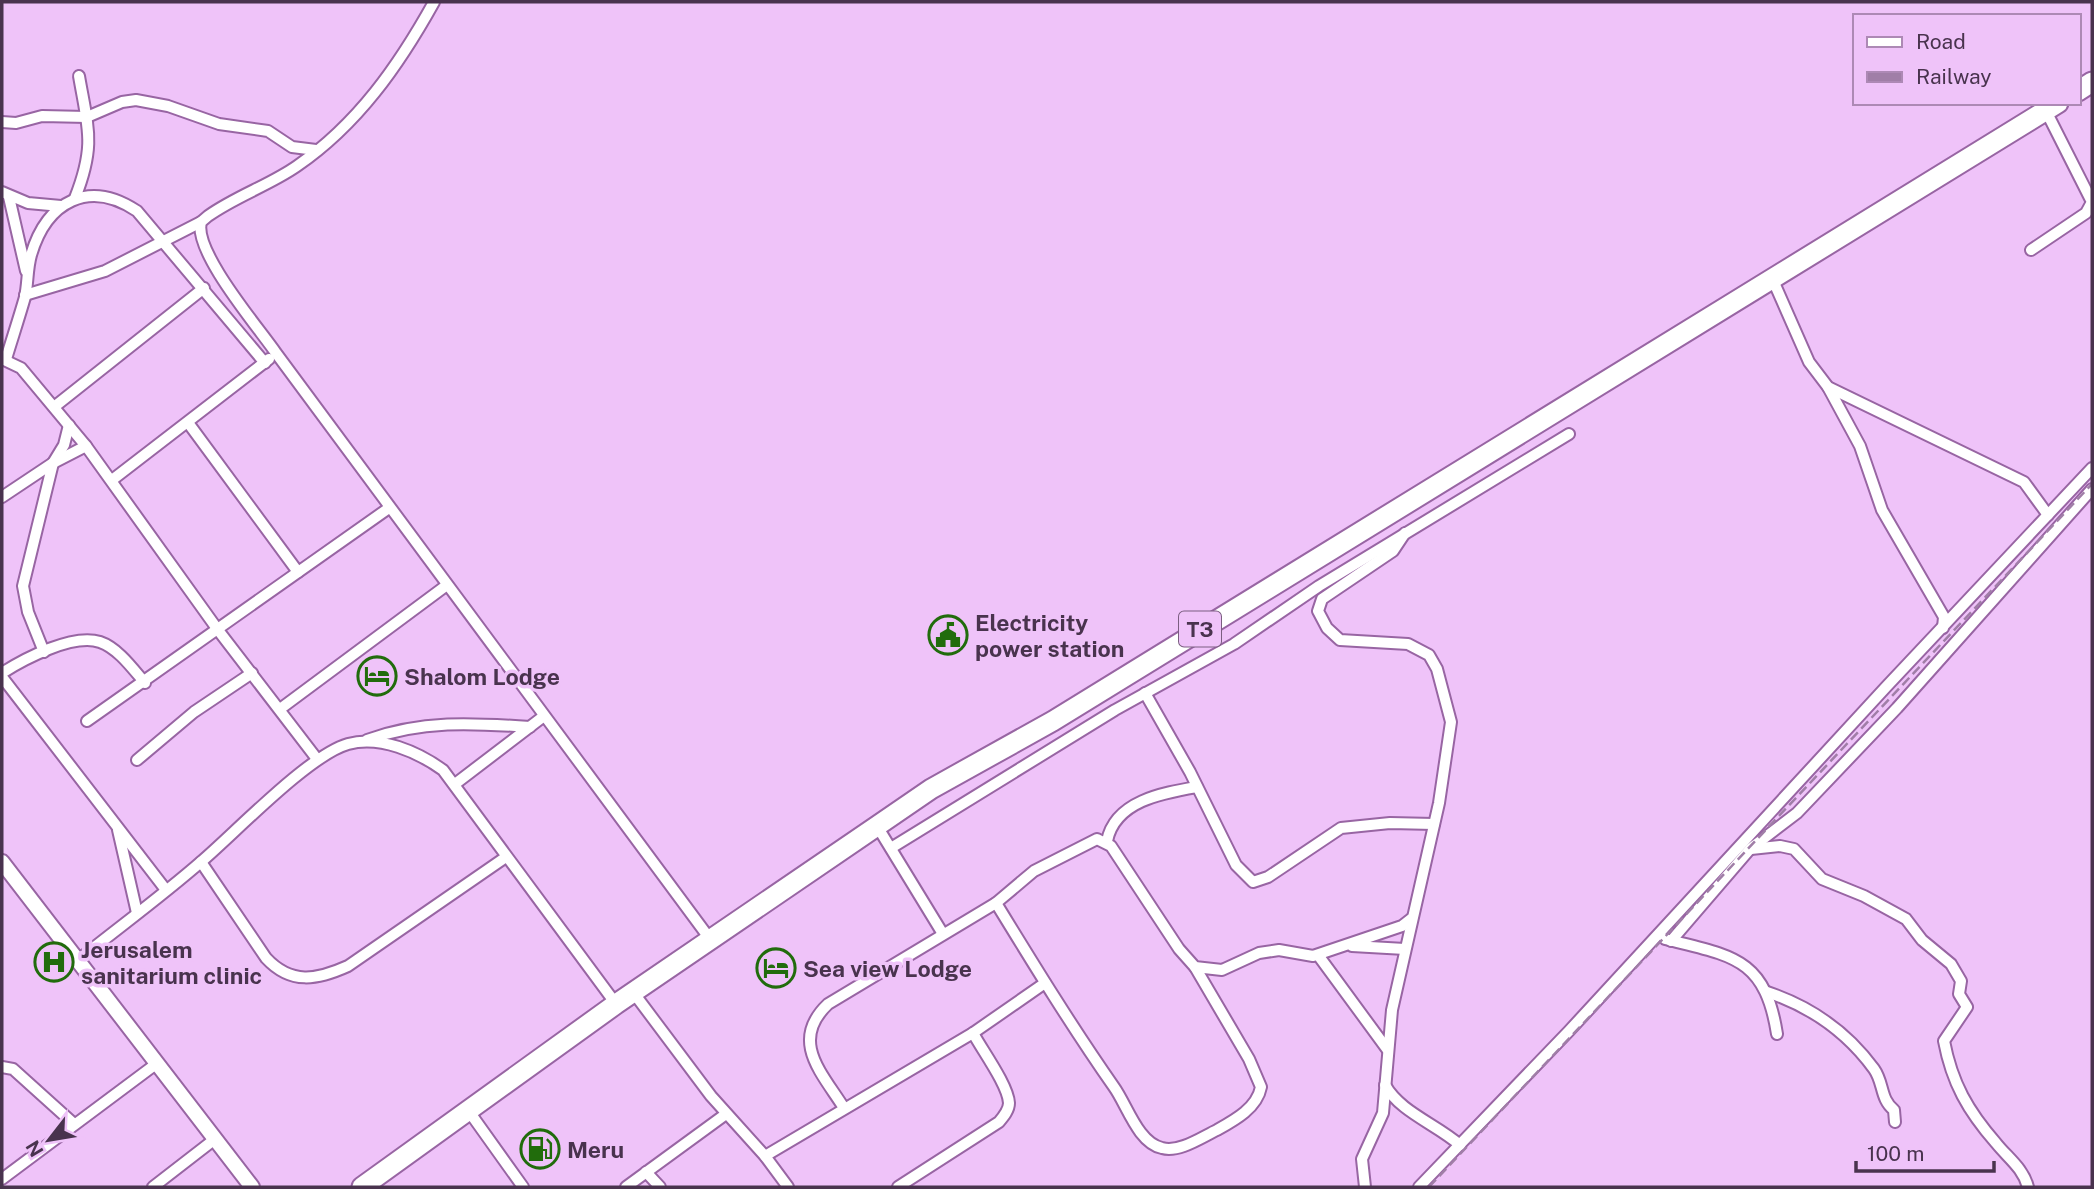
<svg xmlns="http://www.w3.org/2000/svg" width="2094" height="1189" font-family="'Public Sans',sans-serif">
<style>
.lines{fill:none;stroke-linecap:round;stroke-linejoin:round}
.minor-casing{stroke:#9865a3;stroke-width:14}
.tertiary-casing{stroke:#9865a3;stroke-width:18}
.trunk-casing{stroke:#9865a3;stroke-width:23}
.minor{stroke:#fff;stroke-width:10}
.tertiary{stroke:#fff;stroke-width:14}
.trunk{stroke:#fff;stroke-width:19}
.rail{stroke:#a07ea7;stroke-width:2.5;stroke-dasharray:10 5;stroke-linecap:butt}
.labels{text-anchor:middle;dominant-baseline:central;stroke-width:7;stroke-linejoin:round;paint-order:stroke}
.shield{fill:#efc3f9;stroke:#7b5e81;stroke-width:2}
.shield-label{font-size:21px;font-weight:bold;fill:#49334e}
.poi-label{font-size:23px;font-weight:bold;fill:#49334e;stroke:#efc3f9;text-anchor:start}
</style>
<rect width="100%" height="100%" fill="#efc3f9"/>
<g class="lines">
<g class="minor-casing">
<g id="minor">
<path d="M 434,2 C 399,65 358,124 297,166 C 270,185 236,196 208,216 L 201,222 C 193,251 258,327 276,353 L 710,939"/>
<polyline points="2,122 16,123 42,116 87,117 122,102 136,100 168,106 219,124 268,131 292,147 316,150"/>
<polyline points="2,192 28,203 61,206"/>
<polyline points="9,197 26,271"/>
<path d="M 75,198 C 96,145 88,128 79,76"/>
<polyline points="2031,250 2086,213 2092,202 2046,111"/>
<polyline points="1772,278 1809,362 1828,387 2024,482 2048,515"/>
<polyline points="25,295 105,271 201,222"/>
<polyline points="2,359 21,368 86,446 218,630 317,759"/>
<path d="M 6,359 C 12,339 19,318 25,297 C 28,283 27,269 31,255 C 47,201 89,179 137,211 L 265,363"/>
<polyline points="1828,387 1860,446 1882,510 1944,617 1943,628"/>
<polyline points="54,407 204,288"/>
<polyline points="189,424 298,572"/>
<polyline points="112,480 269,359"/>
<polyline points="2,497 53,463 86,446"/>
<polyline points="44,652 28,612 23,586 53,463 64,445 69,425"/>
<path d="M 2,673 C 24,659 73,633 100,642 C 118,648 133,669 145,683"/>
<polyline points="2,677 166,890"/>
<polyline points="1145,693 1190,772 1236,865 1253,882 1268,877 1341,828 1390,823 1434,824"/>
<polyline points="280,709 447,585"/>
<polyline points="87,721 389,508"/>
<path d="M 367,740 C 421,720 473,723 530,727"/>
<polyline points="137,760 194,712 252,673"/>
<polyline points="455,784 544,716"/>
<polyline points="877,826 943,934"/>
<polyline points="118,830 137,913"/>
<path d="M 1107,841 C 1115,801 1162,793 1197,787"/>
<polyline points="891,848 1115,710 1234,644 1319,586 1569,434"/>
<path d="M 1751,849 L 1780,846 L 1794,849 L 1822,879 L 1864,896 L 1906,919 L 1922,940 L 1951,964 L 1961,981 L 1959,994 L 1967,1007 L 1944,1041 C 1952,1083 1968,1111 1996,1143 C 2008,1158 2023,1168 2028,1187"/>
<path d="M 201,862 L 266,958 C 291,985 317,980 348,966 L 506,857"/>
<path d="M 996,903 C 1034,965 1072,1027 1114,1087 C 1127,1105 1138,1143 1162,1148 C 1179,1153 1202,1137 1217,1130 C 1235,1120 1257,1108 1261,1087 L 1249,1059 L 1195,967"/>
<path d="M 1665,939 C 1732,956 1765,957 1777,1034"/>
<polyline points="1671,941 1750,849 1797,813 1897,708 2092,489"/>
<polyline points="1352,946 1405,949"/>
<polyline points="1318,955 1387,1049"/>
<path d="M 77,961 C 118,928 162,896 202,861 C 236,832 309,755 348,744 C 380,735 418,752 443,770 L 616,1004"/>
<polyline points="633,992 711,1096 765,1156 788,1187"/>
<path d="M 1767,992 C 1809,1006 1847,1032 1874,1069 C 1884,1083 1880,1099 1894,1110 L 1895,1122"/>
<polyline points="2,1067 13,1069 74,1124"/>
<path d="M 1385,1085 C 1400,1112 1436,1124 1460,1145"/>
<path d="M 844,1108 C 822,1073 789,1041 828,1004 L 996,903 L 1034,871 L 1097,839 L 1111,846 L 1179,949 L 1195,967 L 1222,970 L 1259,953 L 1279,950 L 1313,956 L 1402,926 L 1411,919"/>
<polyline points="468,1110 523,1187"/>
<polyline points="765,1156 973,1033 1045,983"/>
<polyline points="646,1172 660,1187"/>
<polyline points="2,1179 156,1064"/>
<polyline points="153,1187 215,1139"/>
<polyline points="626,1187 726,1114"/>
<path d="M 898,1187 L 999,1122 C 1004,1116 1009,1110 1009,1103 C 1008,1085 982,1050 973,1033"/>
<polyline points="1365,1187 1362,1159 1383,1113 1392,1010 1439,803 1451,722 1437,669 1429,655 1408,644 1340,640 1327,628 1318,611 1322,599 1393,551 1405,533"/>
<polyline points="1419,1187 1569,1031 1886,687 2092,468"/>
</g>
</g>
<g class="tertiary-casing">
<polyline id="tertiary" points="2,862 252,1187"/>
</g>
<g class="trunk-casing">
<g id="trunk">
<polyline points="2078,91 2092,82"/>
<polyline points="362,1187 616,1004 877,826 931,789 1053,721 2058,103"/>
</g>
</g>
<use href="#minor" class="minor"/>
<use href="#tertiary" class="tertiary"/>
<use href="#trunk" class="trunk"/>
<polyline class="rail" points="1429,1187 2092,484"/>
</g>
<defs>
<g id="civic-ring" transform="scale(2.0125)"><circle r="9.5" fill="#efc3f9" stroke="#216c0c" stroke-width="1.5"/><path d="M-.6-6.5H3V-4.5H.6V-3L4-1V1h2V6H-6V1h2V-1L-.6-3ZM-1.2 2.5V6h2.4V2.5Z" fill="#216c0c"/></g>
<g id="hotel-ring" transform="scale(2.0125)"><circle r="9.5" fill="#efc3f9" stroke="#216c0c" stroke-width="1.5"/><path d="M-6-4.5h1.5V1H6V5H4.5V3h-9V5H-6ZM-4 0a1.8 1.8 0 1 1 3.6 0ZM.5 0V-2.5h3Q6-2.5 6 0Z" fill="#216c0c"/></g>
<g id="hospital-ring" transform="scale(2.0125)"><circle r="9.5" fill="#efc3f9" stroke="#216c0c" stroke-width="1.5"/><path d="M-5-5h3v3.5h4V-5h3V5h-3V1.5h-4V5h-3Z" fill="#216c0c"/></g>
<g id="fuel-ring" transform="scale(2.0125)"><circle r="9.5" fill="#efc3f9" stroke="#216c0c" stroke-width="1.5"/><path d="M-5.5-6h7V0h2V4h1.3V-2.5L3-4.5l.8-.8L6-3V5H2.5V1h-1V6h-7ZM-4.2-4.7v3.2H.2V-4.7Z" fill="#216c0c"/></g>
</defs>
<g fill-rule="evenodd">
<use href="#civic-ring" x="948" y="635"/>
<use href="#hotel-ring" x="377" y="676"/>
<use href="#hospital-ring" x="54" y="962"/>
<use href="#hotel-ring" x="776" y="968"/>
<use href="#fuel-ring" x="540" y="1149"/>
</g>
<g class="labels">
<rect class="shield" x="1179" y="611.5" width="42" height="35" rx="5"/>
<g class="shield-label">
<text x="1200" y="629">T3</text>
</g>
<g class="poi-label">
<text x="975" y="622">Electricity<tspan x="975" dy="26">power station</tspan></text>
<text x="404" y="676">Shalom Lodge</text>
<text x="81" y="949">Jerusalem<tspan x="81" dy="26">sanitarium clinic</tspan></text>
<text x="803" y="968">Sea view Lodge</text>
<text x="567" y="1149">Meru</text>
</g>
</g>
<rect width="2094" height="1189" fill="none" stroke="#49334e" stroke-width="7"/>
<rect x="1853" y="14" width="228" height="91" fill="#efc3f9" stroke="#ad89b5" stroke-width="2"/>
<rect x="1867" y="37" width="35" height="10" fill="#ffffff" stroke="#ad89b5" stroke-width="2"/>
<text x="1916" y="49" font-size="21" fill="#49334e">Road</text>
<rect x="1867" y="72" width="35" height="10" fill="#a07ea7" stroke="#ad89b5" stroke-width="2"/>
<text x="1916" y="84" font-size="21" fill="#49334e">Railway</text>
<g transform="translate(49 1140) rotate(239)" stroke="#efc3f9" stroke-width="5" paint-order="stroke">
<path d="M0-5L12 26L0 18L-12 26Z" fill="#49334e"/>
<text y="-10" font-size="19" font-weight="bold" text-anchor="middle" fill="#49334e">N</text>
</g>
<path d="M1856 1161v10h138v-10" fill="none" stroke="#49334e" stroke-width="3.5"/>
<text x="1867" y="1161" font-size="21" fill="#49334e" stroke="#efc3f9" stroke-width="5" paint-order="stroke">100 m</text>
</svg>
